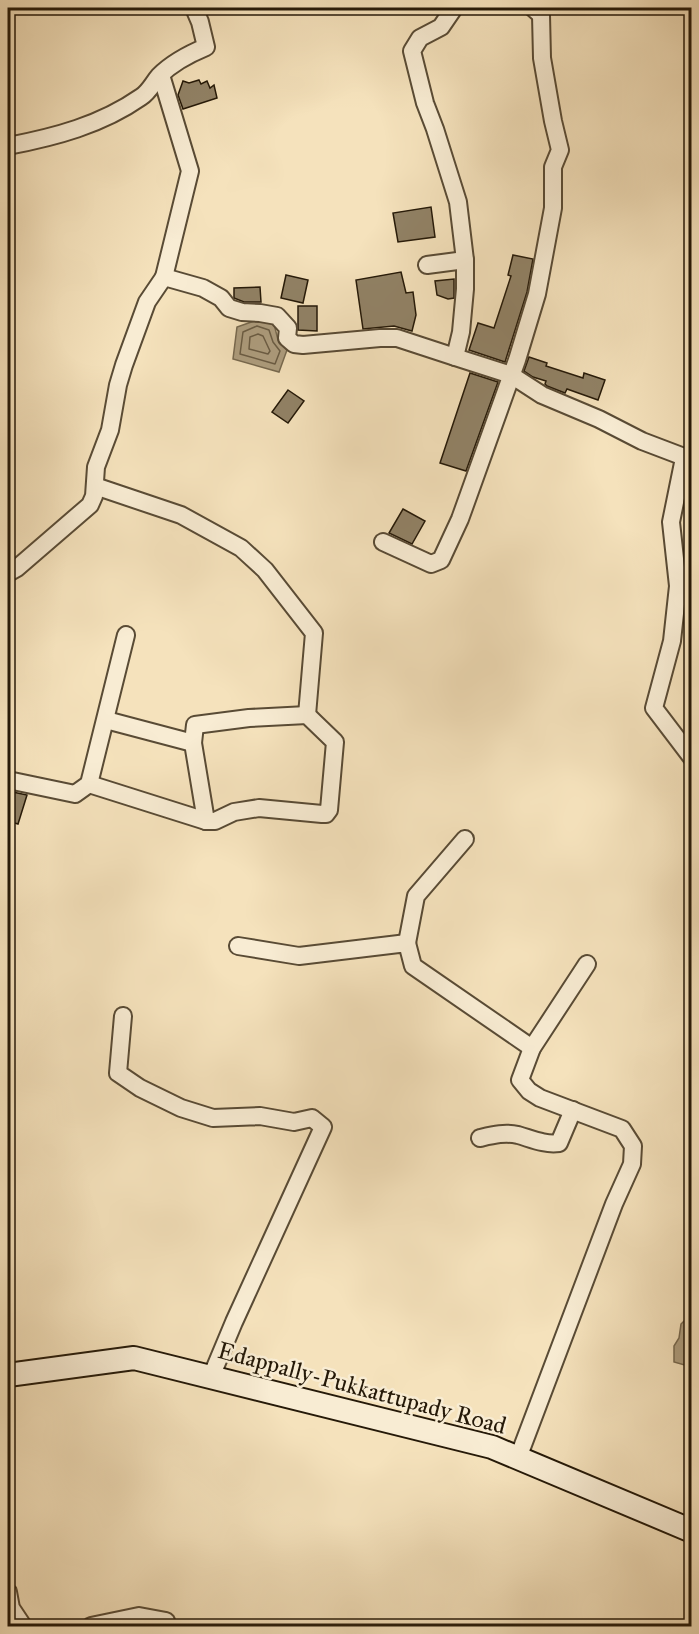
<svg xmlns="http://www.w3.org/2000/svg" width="699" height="1634" font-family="'IM FELL Great Primer',serif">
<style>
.water{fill:#ae9e7f;stroke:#77694f;stroke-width:1.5}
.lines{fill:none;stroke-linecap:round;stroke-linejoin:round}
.shore{stroke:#6a5c44;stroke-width:1.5}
.building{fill:#918266;stroke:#251908;stroke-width:1.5}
.minor-casing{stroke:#594b35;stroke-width:20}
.secondary-casing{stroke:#251908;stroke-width:26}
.minor{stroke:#f8ecd3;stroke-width:16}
.secondary{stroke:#f8ecd3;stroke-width:22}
.labels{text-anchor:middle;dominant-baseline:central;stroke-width:5;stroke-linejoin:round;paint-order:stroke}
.street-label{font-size:24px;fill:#251908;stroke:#f8ecd3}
</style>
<rect width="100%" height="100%" fill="#f5e2bc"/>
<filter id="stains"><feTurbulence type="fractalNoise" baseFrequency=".00333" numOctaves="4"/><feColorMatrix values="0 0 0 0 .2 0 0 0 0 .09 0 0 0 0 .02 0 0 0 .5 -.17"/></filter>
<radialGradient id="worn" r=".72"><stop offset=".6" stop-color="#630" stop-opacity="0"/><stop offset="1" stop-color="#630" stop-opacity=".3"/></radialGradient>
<g class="water">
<polygon points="257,320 274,324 278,340 287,350 279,372 233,359 237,327"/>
<polygon points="689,1316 691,1318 692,1363 688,1366 674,1362 674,1346 679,1338 681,1324"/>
</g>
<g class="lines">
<g class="shore">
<polygon points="257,326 269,330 273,342 280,351 275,364 240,354 243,332"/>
<polygon points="258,334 263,336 270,351 268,354 249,349 250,337"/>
</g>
</g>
<g class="building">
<polygon points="199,80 201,84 207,81 210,88 214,85 217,98 183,109 178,95 183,81 189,83"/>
<polygon points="431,207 435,237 398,242 393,213"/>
<polygon points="513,255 533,259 527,292 505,362 469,350 478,323 494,328 511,276 508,275"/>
<polygon points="401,272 406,293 413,292 416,315 412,331 394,326 363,329 356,280"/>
<polygon points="286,275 308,280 303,303 281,298"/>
<polygon points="454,279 454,298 448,299 437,295 435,281"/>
<polygon points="260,287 261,302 244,302 234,298 234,288"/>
<polygon points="298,306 317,306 317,331 298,330"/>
<polygon points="529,357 547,363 546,366 583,378 584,373 605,380 598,400 567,389 565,393 547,386 545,384 546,381 533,377 524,371"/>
<polygon points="470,373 498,382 466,471 440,463"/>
<polygon points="288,390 304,401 288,423 272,412"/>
<polygon points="403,509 425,521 412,544 389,533"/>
<polygon points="8,791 27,795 18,824 8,821"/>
</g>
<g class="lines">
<g class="minor-casing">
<g id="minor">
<polyline points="454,8 441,27 420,38 412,51 425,103 435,129 458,202 465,260 465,289 461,332 455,357 511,375 542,395 599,419 642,441 692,460"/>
<polyline points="161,75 190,171 164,277"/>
<path d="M 8,146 C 55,137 101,125 141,97 C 149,92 153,83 159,76 C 172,63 189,54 206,47 L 200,22 L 194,8"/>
<polyline points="427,265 465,260"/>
<polyline points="684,458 671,522 678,586 672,641 654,708 692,758"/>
<polyline points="95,486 181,515 241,548 265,570 314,633 307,715"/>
<polyline points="383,542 431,564 441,560 460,519 517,360 537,294 553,208 553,167 560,150 553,121 542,58 541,15 533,8"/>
<polyline points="8,573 17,568 90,505 94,496 96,467 110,430 118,385 124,365 147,302 164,277 203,288 221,298 229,308 242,312 260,313 277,316 288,328 287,338 294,344 303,345 380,338 397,338 455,357"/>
<polyline points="106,720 193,743 206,821"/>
<polyline points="8,780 75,794 89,784 126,635"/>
<polyline points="89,784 206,821 215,821 234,812 259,808 322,814 326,814 329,810 335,742 307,715 249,718 195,725 193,743"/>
<polyline points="407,943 416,896 465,839"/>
<polyline points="238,946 299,956 407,943 413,966 532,1048"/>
<polyline points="123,1016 118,1073 140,1088 181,1108 213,1118 260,1116 294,1122 312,1118 323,1127 234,1322 211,1377"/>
<path d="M 480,1138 C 493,1135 505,1132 518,1135 C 532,1139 545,1145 559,1143 L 573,1110"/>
<polyline points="518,1458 614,1204 632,1164 633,1146 622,1129 540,1098 529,1091 520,1080 532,1048 587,964"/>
<polyline points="8,1592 11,1608 23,1626"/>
<polyline points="91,1626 139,1616 166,1621"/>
</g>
</g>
<g class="secondary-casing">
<polyline id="secondary" points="8,1375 134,1358 492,1447 692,1531"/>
</g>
<use href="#minor" class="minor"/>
<use href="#secondary" class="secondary"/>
</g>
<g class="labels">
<g class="street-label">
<text transform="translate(362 1388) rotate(15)">Edappally-Pukkattupady Road</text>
</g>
</g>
<rect width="699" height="1634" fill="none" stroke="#f5e2bc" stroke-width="30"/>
<rect x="9" y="9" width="681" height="1616" fill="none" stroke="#251908" stroke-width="3"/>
<rect x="15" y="15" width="669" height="1604" fill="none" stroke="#251908" stroke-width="1.5"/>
<rect width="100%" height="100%" filter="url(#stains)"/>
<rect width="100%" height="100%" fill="url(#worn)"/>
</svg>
